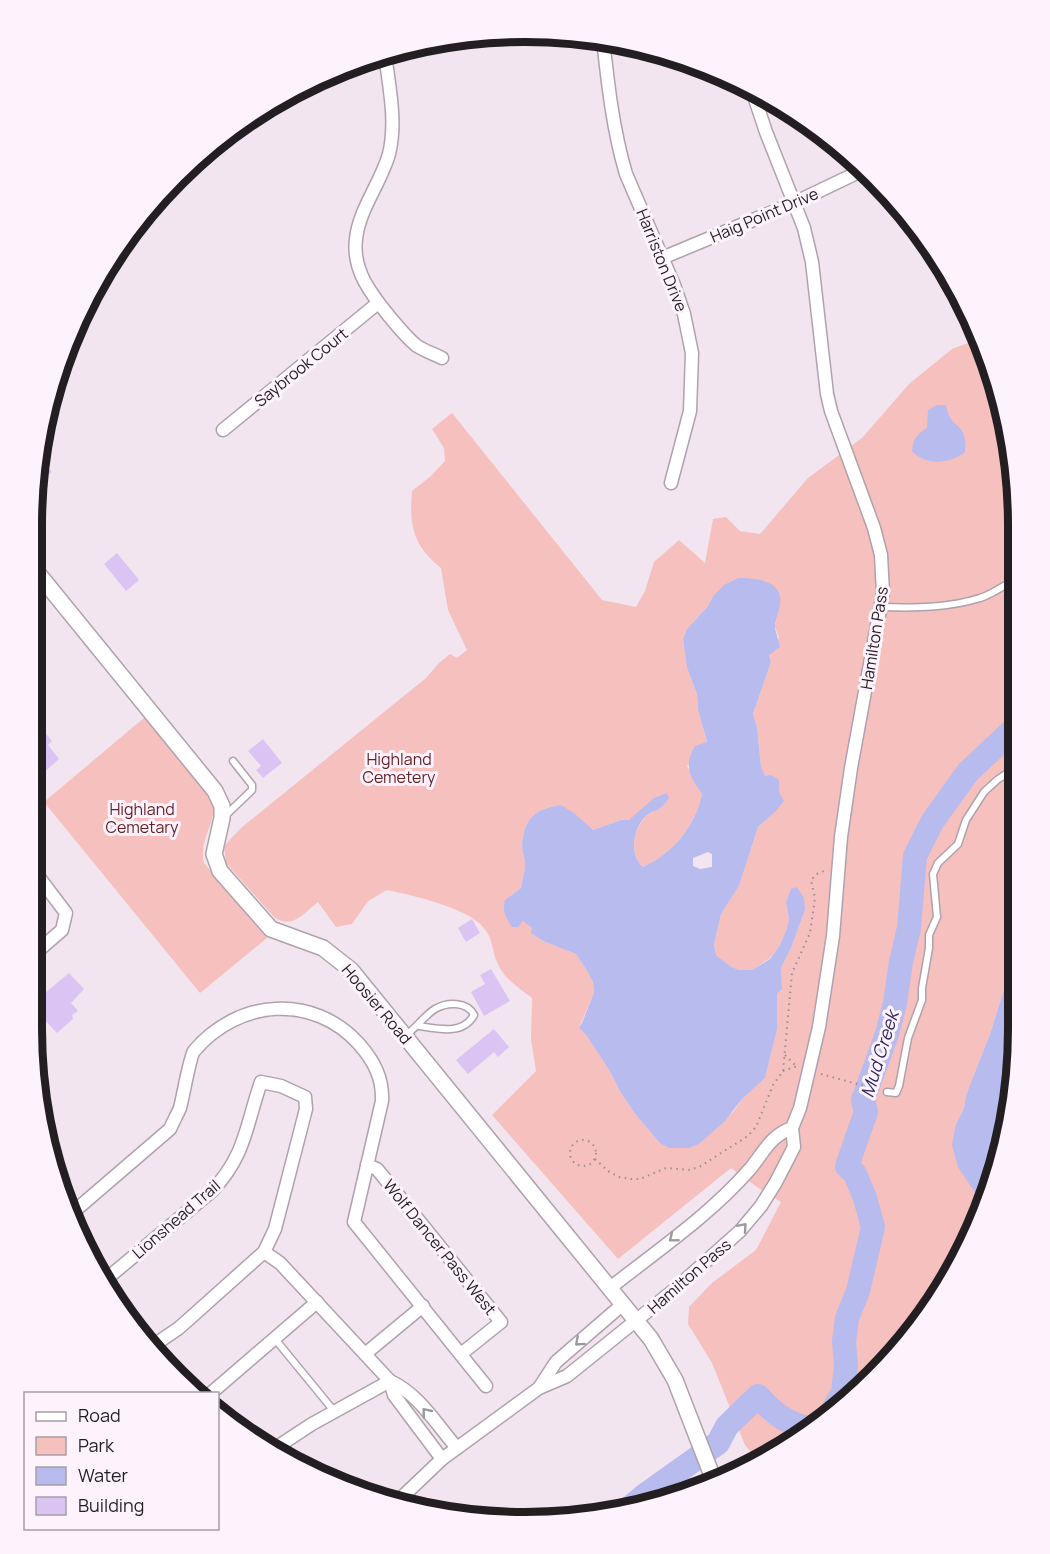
<svg xmlns="http://www.w3.org/2000/svg" width="1050" height="1554" font-family="Manrope,sans-serif">
<style>
.green{fill:#f5c0bd;fill-rule:evenodd}
.water{fill:#b8bbed;fill-rule:evenodd}
.lines{fill:none;stroke-linecap:round;stroke-linejoin:round}
.river{stroke:#b8bbed;stroke-width:24}
.building{fill:#dbc4f4}
.service-casing{stroke:#afa2ac;stroke-width:9}
.minor-casing{stroke:#afa2ac;stroke-width:15}
.tertiary-casing{stroke:#afa2ac;stroke-width:18}
.path{stroke:#988e96;stroke-width:2;stroke-dasharray:1.5 4.5;stroke-linecap:butt}
.service{stroke:#fff;stroke-width:6}
.minor{stroke:#fff;stroke-width:12}
.tertiary{stroke:#fff;stroke-width:15}
.oneway{stroke:#9c9a9c}
.labels{text-anchor:middle;dominant-baseline:central;stroke-width:6;stroke-linejoin:round;paint-order:stroke}
.street-label{font-size:16px;fill:#231e22;stroke:#fef3fc}
.park-label{font-size:16px;fill:#641e20;stroke:#fef3fc}
.water-label{font-size:18px;font-style:italic;fill:#2d2964;stroke:#fef3fc}
.rim{fill:none;stroke:#231e22;stroke-width:8}
</style>
<rect width="100%" height="100%" fill="#f2e5ef"/>
<g class="green">
<path d="M 975,325 L 981,336 L 1009,428 L 1018,525 L 1018,945 L 990,1034 L 966,1095 L 964,1108 L 956,1124 L 971,1186 L 982,1203 L 967,1248 L 874,1378 L 771,1457 L 759,1461 L 745,1445 L 712,1363 L 688,1324 L 689,1307 L 712,1283 L 756,1250 L 781,1202 L 757,1187 L 731,1168 L 618,1259 L 492,1115 L 536,1071 L 531,1039 L 532,998 C 519,988 503,978 497,962 C 491,948 494,938 481,925 C 464,907 411,895 387,890 L 368,901 L 352,924 L 336,927 L 318,902 C 304,913 292,930 274,917 L 226,863 L 224,846 L 241,828 L 426,678 L 439,663 L 450,654 L 457,658 L 467,650 L 448,610 L 441,568 C 413,545 409,526 412,491 L 431,476 L 445,461 L 444,448 L 432,429 L 452,413 L 602,600 L 636,607 L 645,591 L 654,562 L 679,540 L 705,563 L 713,519 L 726,517 L 740,531 L 760,534 L 808,478 L 862,438 L 909,384 L 952,349 L 968,343 ZM 713,596 L 777,615 L 775,627 L 779,638 L 769,655 L 771,662 L 753,714 L 757,727 L 761,767 L 775,812 L 758,827 L 739,886 L 721,914 L 714,945 L 716,955 L 730,966 L 739,970 L 752,970 L 770,958 L 780,945 L 787,928 L 789,918 L 786,903 L 805,910 L 791,948 L 781,968 L 782,989 L 777,994 L 777,1030 L 765,1078 L 742,1099 L 734,1111 L 699,1144 L 660,1143 L 635,1114 L 621,1093 L 611,1073 L 587,1036 L 579,1028 L 594,993 L 593,982 L 587,971 L 576,954 L 543,941 L 533,928 L 523,921 L 510,896 L 521,888 C 522,880 525,872 525,864 C 525,858 522,852 522,845 C 524,818 535,809 561,805 L 593,830 L 621,820 L 629,820 L 667,793 L 668,798 C 666,802 663,807 659,809 C 657,811 653,811 650,813 C 634,824 627,854 643,867 C 673,853 695,827 702,794 L 687,766 L 707,743 L 698,710 L 697,694 L 687,668 L 683,639 L 687,629 L 708,606 Z"/>
<path d="M 145,717 L 214,802 C 216,823 198,842 204,863 L 267,938 L 200,993 L 44,802 Z"/>
</g>
<g class="water">
<path d="M 937,405 L 946,405 C 950,432 968,419 965,452 C 951,464 925,466 912,451 C 913,439 917,434 927,428 L 928,410 Z"/>
<path d="M 738,578 C 755,578 784,580 780,604 C 779,612 775,620 775,628 C 776,634 779,640 780,647 L 769,655 L 771,662 L 753,714 L 757,727 L 761,767 L 765,776 L 771,775 L 779,780 L 779,792 L 784,801 L 775,812 L 758,827 L 739,886 L 721,914 L 714,945 L 716,955 L 730,966 L 739,970 L 752,970 L 770,959 L 780,945 L 787,928 L 789,918 L 786,903 L 791,889 L 797,887 L 804,898 L 805,910 L 791,948 L 781,968 L 782,989 L 777,994 L 777,1030 L 765,1078 L 742,1099 L 725,1121 L 699,1144 L 689,1148 L 669,1148 L 660,1143 L 635,1114 L 621,1093 L 611,1073 L 587,1036 L 579,1028 L 582,1023 L 594,993 L 593,982 L 587,971 L 576,954 L 543,941 L 531,933 L 532,928 L 523,921 L 518,927 L 512,927 C 506,917 502,912 505,900 L 521,888 C 522,880 525,872 525,864 C 525,858 522,852 522,845 C 524,818 535,809 561,805 L 574,813 L 593,830 L 621,820 L 629,820 L 654,798 L 667,793 L 669,798 C 666,802 663,807 659,809 C 657,811 653,811 650,813 C 634,823 627,854 643,867 C 673,853 695,827 702,794 C 690,776 683,767 695,746 L 707,742 L 698,710 L 697,694 L 687,668 L 683,639 L 687,629 L 708,606 L 713,596 L 724,585 ZM 708,852 L 712,854 L 712,867 L 700,869 L 693,866 L 693,858 Z"/>
<polygon points="1018,945 1018,1029 1009,1125 982,1203 958,1167 952,1145 956,1124 964,1108 966,1095 990,1034"/>
</g>
<g class="lines">
<g class="river">
<polyline points="834,1408 843,1392 846,1366 844,1341 847,1318 858,1291 873,1227 865,1198 855,1174 847,1166 866,1112 863,1100 887,1034 895,1003 901,962 909,928 915,856 932,822 968,772 1018,725"/>
<path d="M 626,1511 L 645,1495 L 718,1443 L 727,1426 L 758,1396 C 773,1413 787,1424 809,1428"/>
</g>
</g>
<g class="building">
<polygon points="38,456 52,472 35,485"/>
<polygon points="117,553 139,580 126,591 104,564"/>
<polygon points="44,731 52,741 48,745 59,759 32,783 32,739"/>
<polygon points="263,739 282,763 263,778 256,770 261,766 248,751"/>
<polygon points="472,919 480,933 466,942 458,928"/>
<polygon points="491,969 510,1001 484,1016 471,992 485,984 480,975"/>
<polygon points="69,973 84,989 71,1003 78,1011 72,1015 73,1019 57,1033 34,1009 45,993"/>
<polygon points="494,1029 509,1047 498,1057 494,1052 468,1074 456,1060"/>
</g>
<g class="lines">
<g class="service-casing">
<g id="service">
<path d="M 882,607 C 915,608 948,608 980,598 C 994,594 1005,583 1018,580"/>
<polyline points="225,816 252,790 252,785 233,761"/>
<path d="M 405,1036 C 415,1029 426,1014 435,1009 C 447,1002 467,1001 474,1015 C 463,1035 439,1029 419,1026"/>
<polyline points="887,1092 896,1093 899,1086 908,1038 922,1000 922,988 929,948 929,935 937,917 933,874 938,863 958,844 966,820 984,792 997,780 1009,772 1018,758"/>
<polyline points="275,1339 334,1411"/>
</g>
</g>
<g class="minor-casing">
<g id="minor">
<path d="M 603,39 C 608,85 613,130 626,174 L 674,285 L 684,314 L 692,353 L 690,411 L 671,483"/>
<path d="M 385,54 C 389,86 397,122 389,154 C 381,183 359,209 356,239 C 352,270 371,294 389,316 C 398,327 407,338 417,346 C 425,351 434,354 442,358"/>
<polyline points="662,258 794,203 865,169"/>
<polyline points="223,430 378,303"/>
<polyline points="32,868 66,913 62,930 32,956"/>
<polyline points="367,1165 377,1169 501,1322 461,1354"/>
<path d="M 71,1214 L 170,1129 C 173,1122 177,1115 180,1108 C 183,1097 190,1056 194,1051 C 238,999 313,993 359,1044 C 374,1061 383,1078 382,1101 L 354,1222 L 486,1386"/>
<path d="M 264,1252 L 280,1263 L 390,1381 C 419,1394 437,1425 457,1448"/>
<path d="M 104,1281 L 212,1191 C 246,1155 246,1125 261,1082 L 281,1086 L 305,1097 L 306,1109 L 298,1140 L 275,1229 L 264,1252 L 179,1328 L 154,1345"/>
<path d="M 610,1288 C 658,1250 710,1215 750,1169 C 764,1152 770,1136 792,1128"/>
<polyline points="365,1354 423,1306"/>
<polyline points="390,1381 394,1395 442,1459"/>
<polyline points="539,1388 556,1362 623,1304"/>
<polyline points="210,1394 317,1302"/>
<polyline points="274,1449 312,1424 390,1381"/>
<polyline points="399,1500 442,1459 539,1388 567,1376 674,1290 740,1231 761,1206 776,1182 794,1147 792,1128 800,1108 819,1027 833,936 841,837 851,768 883,593 881,555 874,528 831,411 827,394 812,262 804,228 766,132 752,90"/>
</g>
</g>
<g class="tertiary-casing">
<polyline id="tertiary" points="32,566 215,791 222,806 222,818 214,854 220,871 271,929 323,948 351,970 651,1339 675,1380 713,1478"/>
</g>
<g class="path">
<polyline points="785,1055 796,1066"/>
<polyline points="783,1071 797,1066"/>
<polyline points="821,1074 879,1090"/>
<circle cx="583" cy="1153" r="13"/>
<polyline points="595,1159 608,1171 619,1177 631,1179 640,1179 666,1168 690,1170 701,1166 721,1153 748,1136 756,1127 773,1085 783,1071 792,973 810,933 815,898 811,880 817,874 826,870"/>
</g>
<use href="#service" class="service"/>
<use href="#minor" class="minor"/>
<use href="#tertiary" class="tertiary"/>
</g>
<defs><path id="oneway-chevron" d="M-2-3.5L2.5 0L-2 3.5" fill="none" stroke-width="1.6" stroke-linecap="round" stroke-linejoin="round" transform="scale(1.5)"/></defs>
<g class="oneway">
<use href="#oneway-chevron" transform="translate(743 1227) rotate(-49)"/>
<use href="#oneway-chevron" transform="translate(673 1238) rotate(141)"/>
<use href="#oneway-chevron" transform="translate(579 1342) rotate(138)"/>
<use href="#oneway-chevron" transform="translate(426 1412) rotate(-129)"/>
</g>
<g class="labels">
<g class="street-label">
<text transform="translate(764 215) rotate(-23)">Haig Point Drive</text>
<text transform="translate(662 260) rotate(68)">Harriston Drive</text>
<text transform="translate(301 367) rotate(-39)">Saybrook Court</text>
<text transform="translate(874 638) rotate(-81)">Hamilton Pass</text>
<text transform="translate(377 1004) rotate(50)">Hoosier Road</text>
<text transform="translate(176 1219) rotate(-41)">Lionshead Trail</text>
<text transform="translate(440 1247) rotate(51)">Wolf Dancer Pass West</text>
<text transform="translate(689 1276) rotate(-41)">Hamilton Pass</text>
</g>
<g class="park-label">
<text x="399" y="759">Highland<tspan x="399" dy="18">Cemetery</tspan></text>
<text x="142" y="809">Highland<tspan x="142" dy="18">Cemetary</tspan></text>
</g>
<g class="water-label">
<text transform="translate(879 1054) rotate(-73)">Mud Creek</text>
</g>
</g>
<path d="M0 0H1050V1554H0ZM525 42H525A483 483 0 0 1 1008 525V1029A483 483 0 0 1 525 1512H525A483 483 0 0 1 42 1029V525A483 483 0 0 1 525 42Z" fill="#fef3fc" fill-rule="evenodd"/>
<path class="rim" d="M525 42H525A483 483 0 0 1 1008 525V1029A483 483 0 0 1 525 1512H525A483 483 0 0 1 42 1029V525A483 483 0 0 1 525 42Z"/>
<rect x="24" y="1392" width="195" height="138" fill="#fef3fc" stroke="#a69ea5" stroke-width="1.5"/>
<rect x="36" y="1412" width="30" height="9" fill="#ffffff" stroke="#a69ea5" stroke-width="1.5"/>
<text x="78" y="1422" font-size="18" fill="#231e22">Road</text>
<rect x="36" y="1437" width="30" height="18" fill="#f5c0bd" stroke="#a69ea5" stroke-width="1.5"/>
<text x="78" y="1452" font-size="18" fill="#231e22">Park</text>
<rect x="36" y="1467" width="30" height="18" fill="#b8bbed" stroke="#a69ea5" stroke-width="1.5"/>
<text x="78" y="1482" font-size="18" fill="#231e22">Water</text>
<rect x="36" y="1497" width="30" height="18" fill="#dbc4f4" stroke="#a69ea5" stroke-width="1.5"/>
<text x="78" y="1512" font-size="18" fill="#231e22">Building</text>
</svg>
